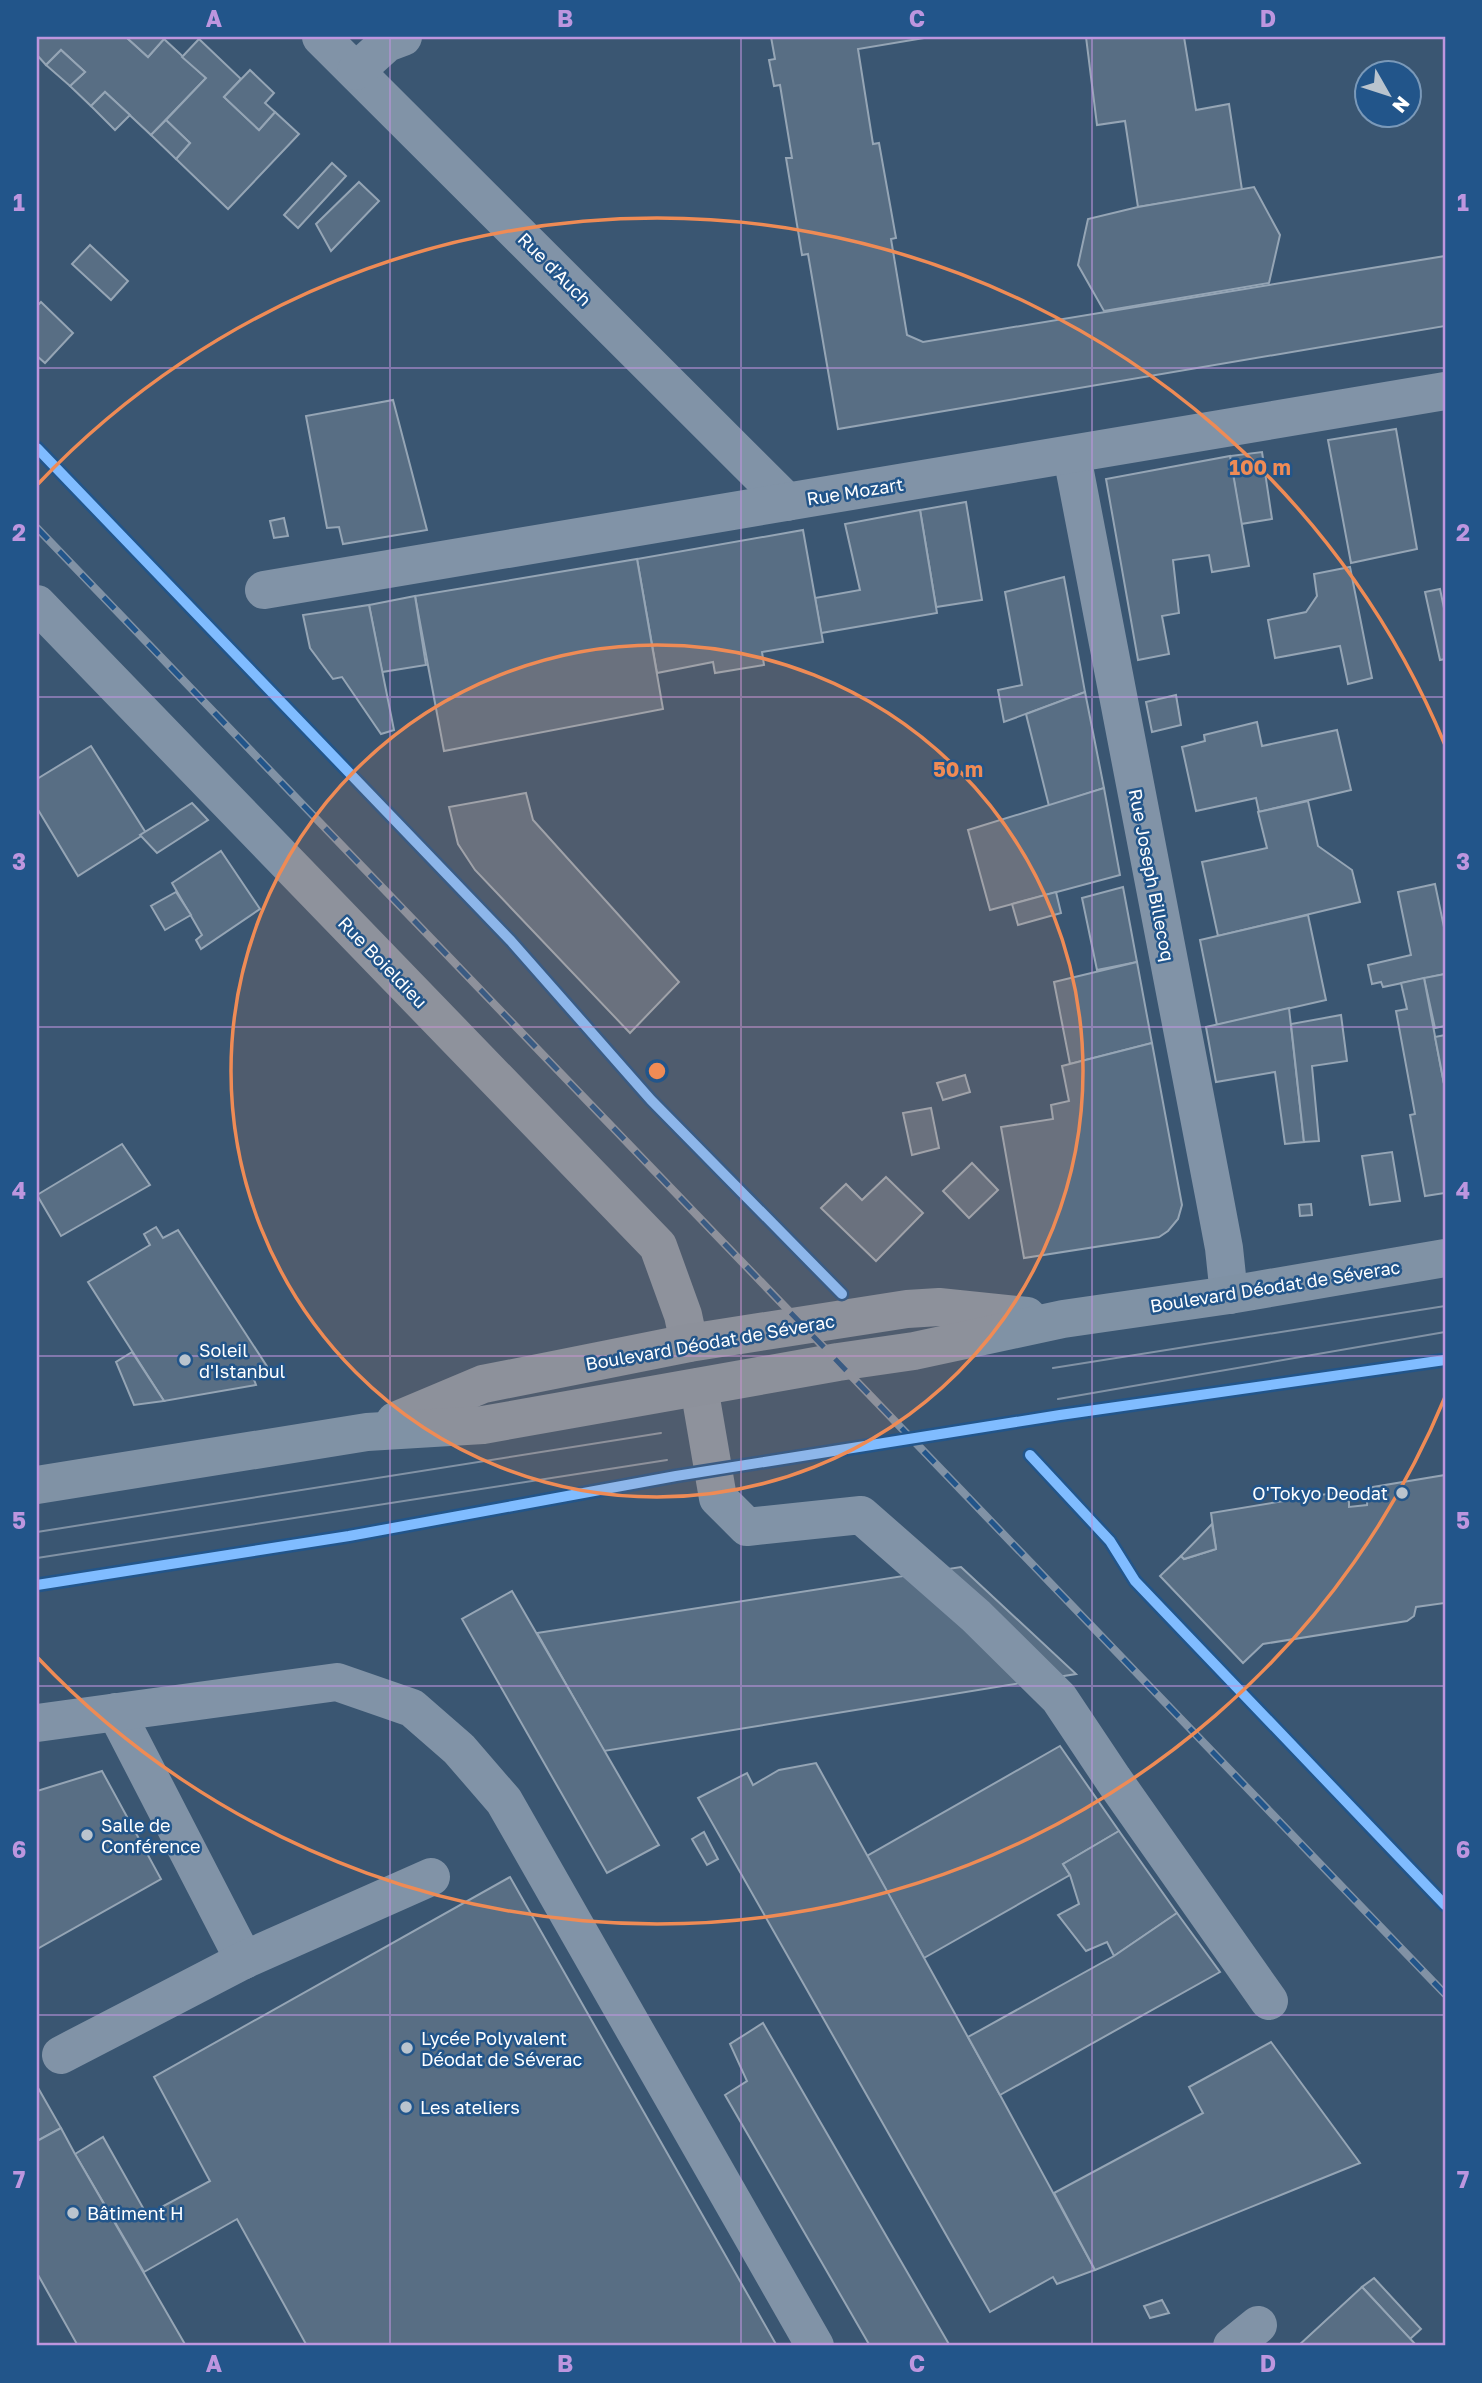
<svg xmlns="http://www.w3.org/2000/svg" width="1482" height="2383" font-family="'Golos Text',sans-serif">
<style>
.building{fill:#586e84;stroke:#95a5b5;stroke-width:2}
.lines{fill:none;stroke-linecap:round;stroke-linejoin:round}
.minor{stroke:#8193a7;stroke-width:38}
.major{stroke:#8092a5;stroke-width:38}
.tram{stroke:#8192a5;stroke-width:2}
.rail-casing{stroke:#8192a5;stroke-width:8}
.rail{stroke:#22558a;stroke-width:5;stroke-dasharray:16;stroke-linecap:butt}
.cycleway-casing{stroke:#22558a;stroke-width:15}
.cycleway{stroke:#80bcff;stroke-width:10}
.grid{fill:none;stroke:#bd96df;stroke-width:2;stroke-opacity:0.55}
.ring{fill:none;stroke:#ef8b55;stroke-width:3.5}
.poi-dot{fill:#bac4ce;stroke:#22558a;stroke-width:2.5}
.labels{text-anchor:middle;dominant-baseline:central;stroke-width:5;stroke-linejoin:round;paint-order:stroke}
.street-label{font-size:18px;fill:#fff;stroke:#22558a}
.poi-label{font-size:18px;fill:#fff;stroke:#22558a;text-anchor:start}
.centre{fill:#ef8b55;stroke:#22558a;stroke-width:3.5}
.ring-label{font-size:21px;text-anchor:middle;font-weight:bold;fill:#ef8b55;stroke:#22558a;stroke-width:5;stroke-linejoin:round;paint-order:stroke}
.neatline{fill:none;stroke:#bd96df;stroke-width:2.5}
.grid-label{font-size:23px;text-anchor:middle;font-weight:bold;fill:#bd96df}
</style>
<rect width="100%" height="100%" fill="#3a5672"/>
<g class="building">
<polygon points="37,37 126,37 148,57 164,39 206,78 151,135 105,92 91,106 70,86 85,72 61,50 46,65 37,55"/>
<polygon points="126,37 161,37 164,39 148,57"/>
<polygon points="771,37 930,37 858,49 873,144 879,143 896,238 891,239 907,335 923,342 1445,256 1445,326 838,429 808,254 802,255 786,158 792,158 780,85 774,86 769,60 775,59"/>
<polygon points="1086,37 1184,37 1196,110 1229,104 1242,190 1138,207 1125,121 1097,125"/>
<polygon points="199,39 241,79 224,97 259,130 275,112 299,134 228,209 176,159 190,143 166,120 206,78 182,57"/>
<polygon points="61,50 85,72 70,86 46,65"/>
<polygon points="250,70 274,93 265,103 275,112 259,130 224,97"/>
<polygon points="105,92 130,115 115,130 91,106"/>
<polygon points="166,120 190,143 176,159 151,135"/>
<polygon points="332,163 346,176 298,228 284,215"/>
<polygon points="359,182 379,201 331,251 316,224"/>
<polygon points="1254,187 1280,235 1269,283 1104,311 1078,265 1088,219 1138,207"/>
<polygon points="90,245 128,281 111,300 72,264"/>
<polygon points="41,302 73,333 45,363 37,356 37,306"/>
<polygon points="393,400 427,530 343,544 339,527 327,528 306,416"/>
<polygon points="1396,429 1417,549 1351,563 1328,440"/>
<polygon points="1262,452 1272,519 1241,524 1230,456"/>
<polygon points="1230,456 1249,566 1212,572 1209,555 1173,560 1179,613 1162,616 1169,654 1138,660 1106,479"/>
<polygon points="966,502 982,600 936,607 920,510"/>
<polygon points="920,510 937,613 821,633 815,598 860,590 845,524"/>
<polygon points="284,518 288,536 274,538 270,521"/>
<polygon points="803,530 823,642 762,652 764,665 715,673 713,662 657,673 637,559"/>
<polygon points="637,559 663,709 444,751 415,596"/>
<polygon points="1350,567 1372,678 1348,684 1340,646 1275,658 1268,620 1306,612 1317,596 1314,574"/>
<polygon points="1064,577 1085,692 1004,722 998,690 1022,685 1005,592"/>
<polygon points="1440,589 1445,613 1445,659 1440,660 1425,592"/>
<polygon points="415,596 426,665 382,672 369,605"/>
<polygon points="369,605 394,730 381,734 342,677 333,679 310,648 303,615"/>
<polygon points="1085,692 1104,788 1049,806 1026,714"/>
<polygon points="1176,695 1181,725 1152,732 1146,702"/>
<polygon points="1257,722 1262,746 1337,730 1351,790 1259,812 1256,798 1196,811 1182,747 1205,741 1204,735"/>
<polygon points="91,746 146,833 78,876 37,808 37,779"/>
<polygon points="1104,788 1120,875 990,910 968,830"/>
<polygon points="526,793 533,820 679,982 630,1033 475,870 458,844 449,807"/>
<polygon points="1308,801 1318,846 1352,870 1360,902 1218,936 1202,862 1267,848 1258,812"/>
<polygon points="192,803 208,820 157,853 140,835"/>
<polygon points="221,851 260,909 201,949 196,940 202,935 172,883"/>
<polygon points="1435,884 1445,932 1445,974 1383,987 1381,982 1372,984 1368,965 1411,955 1398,892"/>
<polygon points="1123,887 1137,962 1097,970 1082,898"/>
<polygon points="176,892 191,915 165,930 151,906"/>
<polygon points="1056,892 1061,913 1018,925 1012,904"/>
<polygon points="1308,915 1326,1000 1217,1025 1200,940"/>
<polygon points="1137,962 1152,1043 1070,1064 1054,982"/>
<polygon points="1445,974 1445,1026 1435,1028 1424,978"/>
<polygon points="1424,978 1445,1089 1445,1193 1425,1196 1410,1115 1415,1114 1396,1011 1407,1009 1401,983"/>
<polygon points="1289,1008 1304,1142 1285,1144 1275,1072 1216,1082 1206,1027"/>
<polygon points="1341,1015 1347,1061 1312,1066 1319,1141 1304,1142 1291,1024"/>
<polygon points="1445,1035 1445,1089 1435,1037"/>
<polygon points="1152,1043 1182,1205 1178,1219 1168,1231 1159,1237 1024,1258 1001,1127 1053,1119 1051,1105 1069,1101 1062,1066"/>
<polygon points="965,1075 970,1092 943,1100 937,1083"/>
<polygon points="931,1108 939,1148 912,1155 903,1113"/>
<polygon points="122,1144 150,1185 61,1236 37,1195"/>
<polygon points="1392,1152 1400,1201 1370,1205 1362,1156"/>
<polygon points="972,1163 998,1190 969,1218 943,1191"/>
<polygon points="886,1177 923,1213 876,1261 821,1208 846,1184 862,1200"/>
<polygon points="1311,1204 1312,1215 1300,1216 1299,1205"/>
<polygon points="156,1227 163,1238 178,1230 272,1374 253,1377 256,1385 164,1401 88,1282 150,1245 144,1234"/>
<polygon points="132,1352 164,1401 134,1405 116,1362"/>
<polygon points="1445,1475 1445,1603 1416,1607 1414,1616 1407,1621 1263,1644 1243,1663 1160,1576 1181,1556 1184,1559 1216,1549 1211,1513 1339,1492 1349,1502 1349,1507 1367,1505 1368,1491 1373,1487"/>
<polygon points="1212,1524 1216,1549 1184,1559 1181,1556"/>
<polygon points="961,1567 1076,1674 604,1751 537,1633"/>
<polygon points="512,1591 659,1845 607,1873 462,1619"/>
<polygon points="1060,1746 1119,1831 1063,1864 1070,1875 924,1958 867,1856"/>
<polygon points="816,1763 1000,2095 1095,2270 1057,2284 1053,2277 990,2312 698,1798 747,1773 753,1785 779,1770"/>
<polygon points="102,1771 161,1879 37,1949 37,1791"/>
<polygon points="1119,1831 1177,1913 1114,1956 1107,1942 1086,1951 1058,1915 1079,1904 1070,1875 1063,1864"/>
<polygon points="704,1832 718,1859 707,1865 692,1839"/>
<polygon points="510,1877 777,2346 307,2346 237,2219 144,2272 75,2154 103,2137 147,2215 210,2181 154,2077"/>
<polygon points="1177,1913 1220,1972 1000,2095 968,2037 1114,1956"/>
<polygon points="763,2023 950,2346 870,2346 725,2095 747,2081 730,2044"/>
<polygon points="1271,2042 1360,2163 1095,2270 1054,2193 1203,2113 1189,2087"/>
<polygon points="37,2086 61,2128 37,2141"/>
<polygon points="61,2128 75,2154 186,2346 78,2346 37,2273 37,2141"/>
<polygon points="1374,2278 1421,2329 1410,2339 1362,2287"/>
<polygon points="1362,2287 1417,2346 1298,2346"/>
<polygon points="1162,2300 1169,2313 1150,2318 1144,2306"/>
</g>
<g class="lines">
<g class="minor">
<polyline points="321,37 787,502"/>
<polyline points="356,71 387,43 403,37"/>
<polyline points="1072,456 1214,1195 1224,1248 1229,1295"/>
<polyline points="264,590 1445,391"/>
<polyline points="37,604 658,1246 683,1315 689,1343"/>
<polyline points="699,1387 718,1498 747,1527 861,1515 976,1616 1059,1698 1113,1779 1269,2001"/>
<polyline points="116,1712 244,1960"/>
<polyline points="37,1723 337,1682 412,1708 459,1749 504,1801 815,2346"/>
<polyline points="61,2055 244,1960 431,1877"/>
<polyline points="1232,2346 1258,2325"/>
</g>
<g class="major">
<polyline points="395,1421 483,1384 689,1343 907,1309 939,1307 1027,1316"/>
<polyline points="37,1485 367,1432 483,1425 838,1362 914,1351 1063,1319 1229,1295 1445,1258"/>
</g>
<g class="tram">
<polyline points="1053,1368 1445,1306"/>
<polyline points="1058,1399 1445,1332"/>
<polyline points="37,1532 661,1433"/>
<polyline points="37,1558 667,1460"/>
</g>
<g class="rail-casing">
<polyline id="rail" points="37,528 1445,1994"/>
</g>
<use href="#rail" class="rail"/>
<g class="cycleway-casing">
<g id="cycleway">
<polyline points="37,448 511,941 651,1100 842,1294"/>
<polyline points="1030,1455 1110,1541 1135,1581 1445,1905"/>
<polyline points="37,1585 349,1536 676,1476 1060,1415 1445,1360"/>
</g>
</g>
<use href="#cycleway" class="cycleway"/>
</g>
<path class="grid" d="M 390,37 L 390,2346M 741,37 L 741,2346M 1092,37 L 1092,2346M 37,368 L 1445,368M 37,697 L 1445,697M 37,1027 L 1445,1027M 37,1356 L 1445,1356M 37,1686 L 1445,1686M 37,2015 L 1445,2015"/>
<circle cx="657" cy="1071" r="426" fill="#ef8b55" fill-opacity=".12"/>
<g class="ring">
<circle cx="657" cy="1071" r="426"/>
<path d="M1445 1397A853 853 0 0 1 38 1658M38 484A853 853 0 0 1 1445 745"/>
</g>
<g class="poi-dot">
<circle cx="185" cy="1360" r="7"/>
<circle cx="1402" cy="1493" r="7"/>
<circle cx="87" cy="1835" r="7"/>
<circle cx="407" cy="2048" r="7"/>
<circle cx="406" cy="2107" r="7"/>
<circle cx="73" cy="2213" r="7"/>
</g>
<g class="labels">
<g class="street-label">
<text transform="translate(555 269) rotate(45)">Rue d'Auch</text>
<text transform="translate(855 491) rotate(-9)">Rue Mozart</text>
<text transform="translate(1152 875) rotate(79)">Rue Joseph Billecoq</text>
<text transform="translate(383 962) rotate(46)">Rue Boieldieu</text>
<text transform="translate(1275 1286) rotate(-9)">Boulevard Déodat de Séverac</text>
<text transform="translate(710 1342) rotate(-10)">Boulevard Déodat de Séverac</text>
</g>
<g class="poi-label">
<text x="199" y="1350">Soleil<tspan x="199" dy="21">d'Istanbul</tspan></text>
<text x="1388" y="1493" text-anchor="end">O'Tokyo Deodat</text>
<text x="101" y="1825">Salle de<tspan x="101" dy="21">Conférence</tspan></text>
<text x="421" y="2038">Lycée Polyvalent<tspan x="421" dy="21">Déodat de Séverac</tspan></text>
<text x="420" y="2107">Les ateliers</text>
<text x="87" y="2213">Bâtiment H</text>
</g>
</g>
<circle cx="657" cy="1071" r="10" class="centre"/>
<g class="ring-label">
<text x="1260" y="475">100 m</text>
<text x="958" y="777">50 m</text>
</g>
<rect width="1482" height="2383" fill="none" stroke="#22558a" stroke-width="77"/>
<g transform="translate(1388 94) rotate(129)"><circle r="33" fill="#22558a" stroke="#7a99b9" stroke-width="2"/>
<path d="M0-5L12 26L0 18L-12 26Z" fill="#bac4ce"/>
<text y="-10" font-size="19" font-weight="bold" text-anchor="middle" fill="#ffffff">N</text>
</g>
<rect x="38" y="38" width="1406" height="2306" class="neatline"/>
<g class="grid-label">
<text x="214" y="27">A</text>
<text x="565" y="27">B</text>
<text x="917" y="27">C</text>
<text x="1268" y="27">D</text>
<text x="19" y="211">1</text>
<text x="1463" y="211">1</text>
<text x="19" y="541">2</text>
<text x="1463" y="541">2</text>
<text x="19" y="870">3</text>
<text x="1463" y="870">3</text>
<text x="19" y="1199">4</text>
<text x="1463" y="1199">4</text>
<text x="19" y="1529">5</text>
<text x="1463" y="1529">5</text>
<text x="19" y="1858">6</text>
<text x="1463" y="1858">6</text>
<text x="19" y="2188">7</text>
<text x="1463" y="2188">7</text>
<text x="214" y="2372">A</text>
<text x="565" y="2372">B</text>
<text x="917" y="2372">C</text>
<text x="1268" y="2372">D</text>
</g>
</svg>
